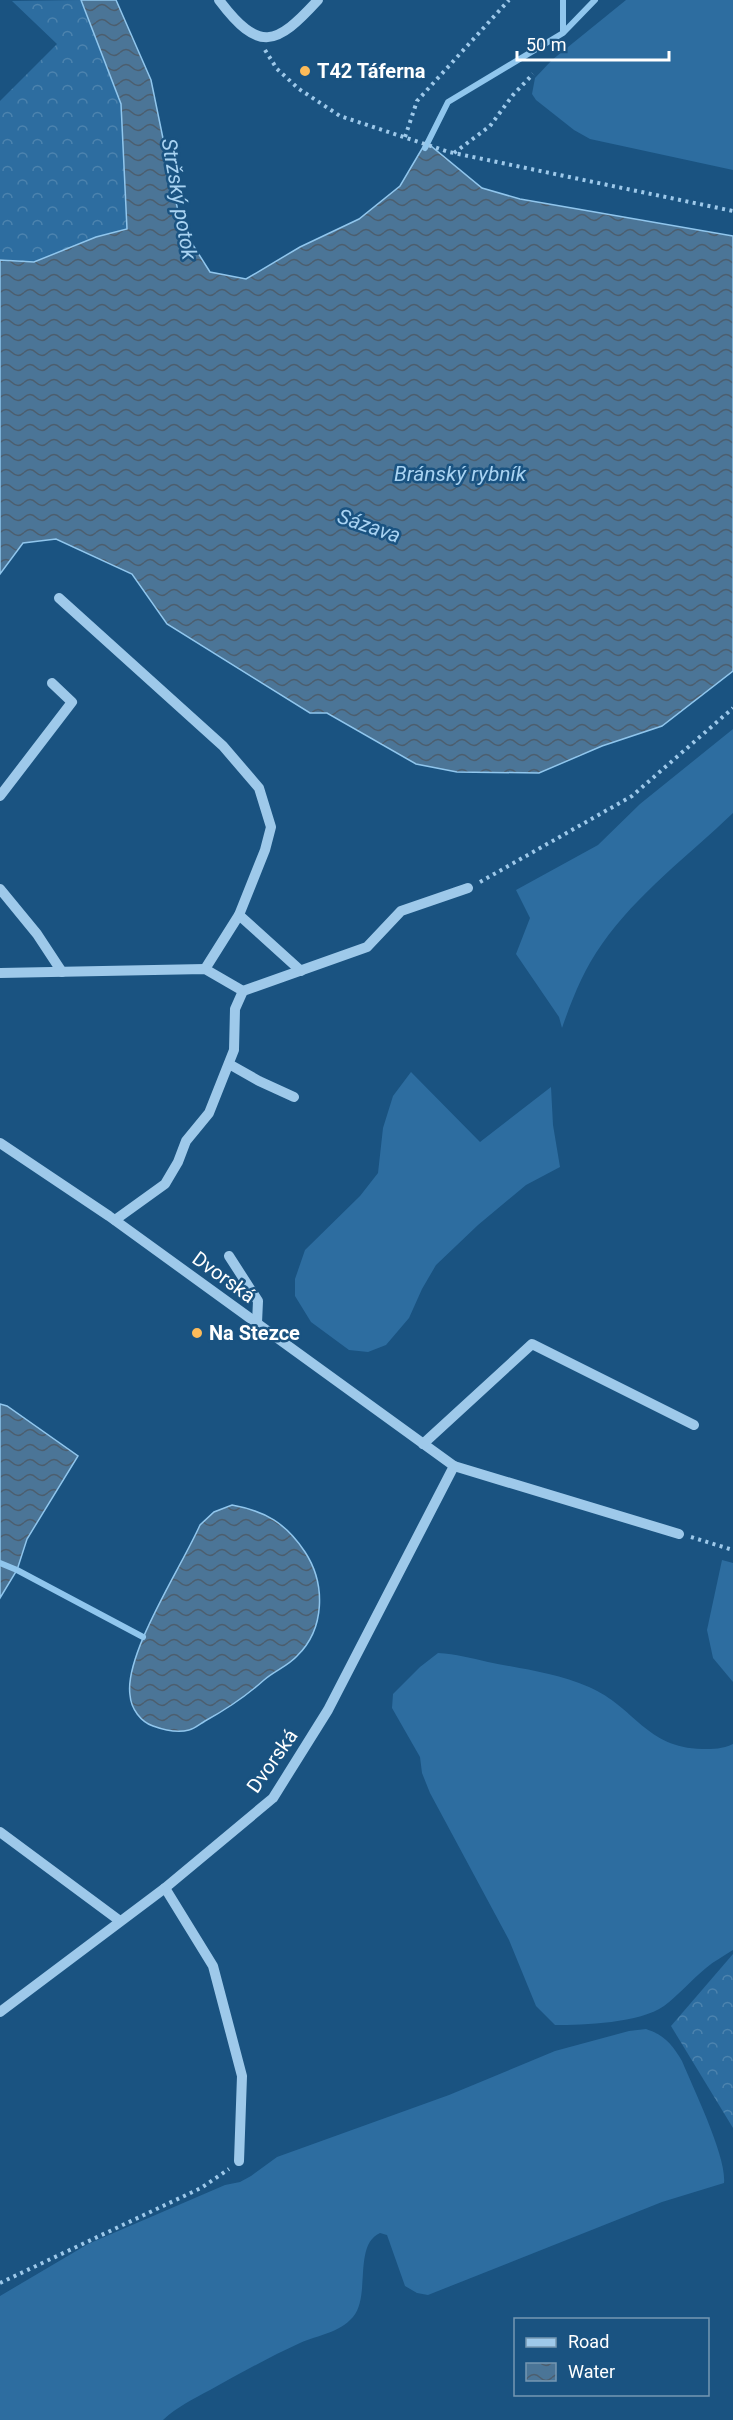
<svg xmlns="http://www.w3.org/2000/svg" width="733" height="2420" font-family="Roboto,sans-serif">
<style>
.grass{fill:#2d6da0}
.forest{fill:url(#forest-crowns)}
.water{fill:url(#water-waves);stroke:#90c6ed;stroke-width:1.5}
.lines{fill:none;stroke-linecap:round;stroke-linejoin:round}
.stream{stroke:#90c6ed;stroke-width:6}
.path{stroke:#9ec9ea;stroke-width:4;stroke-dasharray:3 4.5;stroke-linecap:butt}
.minor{stroke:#9ec9ea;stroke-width:10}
.poi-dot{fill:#fdbb59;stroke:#1a5381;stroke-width:2}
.labels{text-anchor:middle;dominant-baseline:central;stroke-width:5;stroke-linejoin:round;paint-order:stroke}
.poi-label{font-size:20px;font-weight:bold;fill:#fff;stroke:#1a5381;text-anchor:start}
.street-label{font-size:20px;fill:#fff;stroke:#1a5381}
.water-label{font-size:21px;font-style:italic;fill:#a9d3f2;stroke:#1a5381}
</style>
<defs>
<pattern id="forest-crowns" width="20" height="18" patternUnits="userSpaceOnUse" patternTransform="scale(1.5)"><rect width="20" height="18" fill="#2d6da0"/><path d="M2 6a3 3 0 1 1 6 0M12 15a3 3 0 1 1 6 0" fill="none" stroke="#4c83ae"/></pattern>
<pattern id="water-waves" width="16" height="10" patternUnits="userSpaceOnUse" patternTransform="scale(1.5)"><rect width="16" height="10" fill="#4b7597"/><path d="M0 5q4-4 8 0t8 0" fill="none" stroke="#4c5e6e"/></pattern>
</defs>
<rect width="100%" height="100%" fill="#1a5381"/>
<g class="grass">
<polygon points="626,0 733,0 733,170 590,139 574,130 536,100 532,94 535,78 552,60"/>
<path d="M 733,729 L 733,813 C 689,855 637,894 602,944 C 584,969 572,999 562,1028 L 559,1017 L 516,954 L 530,918 L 516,890 L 598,845 L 640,804 Z"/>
<polygon points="411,1072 480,1142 551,1087 553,1125 560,1167 526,1185 478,1225 436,1265 422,1289 409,1318 386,1345 368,1352 349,1350 311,1322 295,1296 295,1279 305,1250 360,1196 378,1173 383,1128 393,1096"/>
<polygon points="722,1560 733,1563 733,1682 713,1658 707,1630"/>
<path d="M 438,1653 C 456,1654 471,1658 488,1662 C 522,1669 556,1673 589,1687 C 635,1707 646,1748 702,1749 C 714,1749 722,1749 733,1744 L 733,1950 C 724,1956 714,1961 706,1968 C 691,1980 679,1995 664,2006 C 640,2023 584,2025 555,2025 L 536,2006 L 509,1940 L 430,1793 L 422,1773 L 420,1757 L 392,1708 L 393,1694 L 420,1667 Z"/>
<path d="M 646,2029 C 664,2035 672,2044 682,2061 C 693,2088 727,2157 724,2183 L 662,2202 L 428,2295 L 417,2293 L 405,2286 L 387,2235 L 380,2233 C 353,2245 371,2296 353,2317 C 339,2333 318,2335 300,2343 C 269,2357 239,2374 210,2390 C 193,2399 177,2407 163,2420 L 0,2420 L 0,2296 L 88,2244 L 225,2185 L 240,2182 L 251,2176 L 277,2157 L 449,2095 L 555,2051 L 629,2031 Z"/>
</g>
<g class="forest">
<polygon points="81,0 121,104 127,229 96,237 34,262 0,259 0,101 57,44 12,1"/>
<polygon points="733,1954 733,2128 671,2026"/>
</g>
<g class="water">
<polygon points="81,0 116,0 151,80 181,226 210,272 246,279 300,247 359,219 400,186 426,142 482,188 520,199 733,236 733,671 662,726 602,746 539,773 457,772 416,764 327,713 310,713 167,624 132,574 56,539 23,543 0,574 0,260 34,262 96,237 127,229 121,104"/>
<polygon points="0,1404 7,1406 78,1456 27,1539 17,1570 0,1598"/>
<path d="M 232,1505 C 265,1511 286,1523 305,1552 C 326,1584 325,1629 297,1656 C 288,1666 274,1671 264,1680 C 245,1697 227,1709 205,1721 C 200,1724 194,1729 189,1730 C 178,1733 164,1730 153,1726 C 141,1722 131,1709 130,1695 C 124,1654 182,1566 200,1525 L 214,1512 Z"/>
</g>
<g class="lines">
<g class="stream">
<polyline points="563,32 563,0"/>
<polyline points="425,148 448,102 563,33 595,0"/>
<polyline points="0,1563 17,1570 143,1637"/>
</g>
<g class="path">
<polyline points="265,50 277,69 299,89 340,116 449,152 733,211"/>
<polyline points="405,137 417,101 509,0"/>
<polyline points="454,153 490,126 513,95 533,74"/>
<polyline points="480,882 632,796 733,708"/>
<polyline points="691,1537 733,1550"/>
<polyline points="0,2283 201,2188 229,2169"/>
</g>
<g class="minor">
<path d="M 219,0 C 259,53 276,46 318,0"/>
<polyline points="59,598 223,746 259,788 271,827 265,850 239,915 205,969"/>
<polyline points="0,796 72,702 52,683"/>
<polyline points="0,889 37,934 62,972"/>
<polyline points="239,915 301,971"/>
<polyline points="0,973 205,969 243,991 367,947 401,911 468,888"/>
<polyline points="229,1064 259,1081 294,1097"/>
<polyline points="0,1143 109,1216 454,1466 679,1534"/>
<polyline points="115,1220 165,1184 178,1162 186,1141 209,1113 234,1050 235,1009 243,991"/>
<polyline points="229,1256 258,1301 257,1323"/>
<polyline points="423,1444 532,1344 694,1425"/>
<polyline points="0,1832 120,1921"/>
<polyline points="165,1888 213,1966 242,2076 239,2161"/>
<polyline points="0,2012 165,1888 273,1798 328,1710 454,1466"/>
</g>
</g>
<g class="poi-dot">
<circle cx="305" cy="71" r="6"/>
<circle cx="197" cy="1333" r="6"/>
</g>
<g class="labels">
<g class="poi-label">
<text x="317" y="71">T42 Táferna</text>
<text x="209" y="1333">Na Stezce</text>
</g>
<g class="street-label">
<text transform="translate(224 1277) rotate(36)">Dvorská</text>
<text transform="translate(272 1761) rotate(-55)">Dvorská</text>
</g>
<g class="water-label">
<text transform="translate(179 199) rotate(80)">Stržský potok</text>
<text x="460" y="474">Bránský rybník</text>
<text transform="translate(369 526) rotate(19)">Sázava</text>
</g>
</g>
<rect x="514" y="2318" width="195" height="78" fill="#1a5381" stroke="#7698b3" stroke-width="1.5"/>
<rect x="526" y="2338" width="30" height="9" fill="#9ec9ea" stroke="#7698b3" stroke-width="1.5"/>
<text x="568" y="2348" font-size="18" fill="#ffffff">Road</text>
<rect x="526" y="2363" width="30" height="18" fill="url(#water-waves)" stroke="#7698b3" stroke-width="1.5"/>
<text x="568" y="2378" font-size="18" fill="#ffffff">Water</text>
<path d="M517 51v9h152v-9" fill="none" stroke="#ffffff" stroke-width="3"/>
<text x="526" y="51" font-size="18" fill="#ffffff" stroke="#1a5381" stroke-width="4.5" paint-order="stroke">50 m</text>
</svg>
